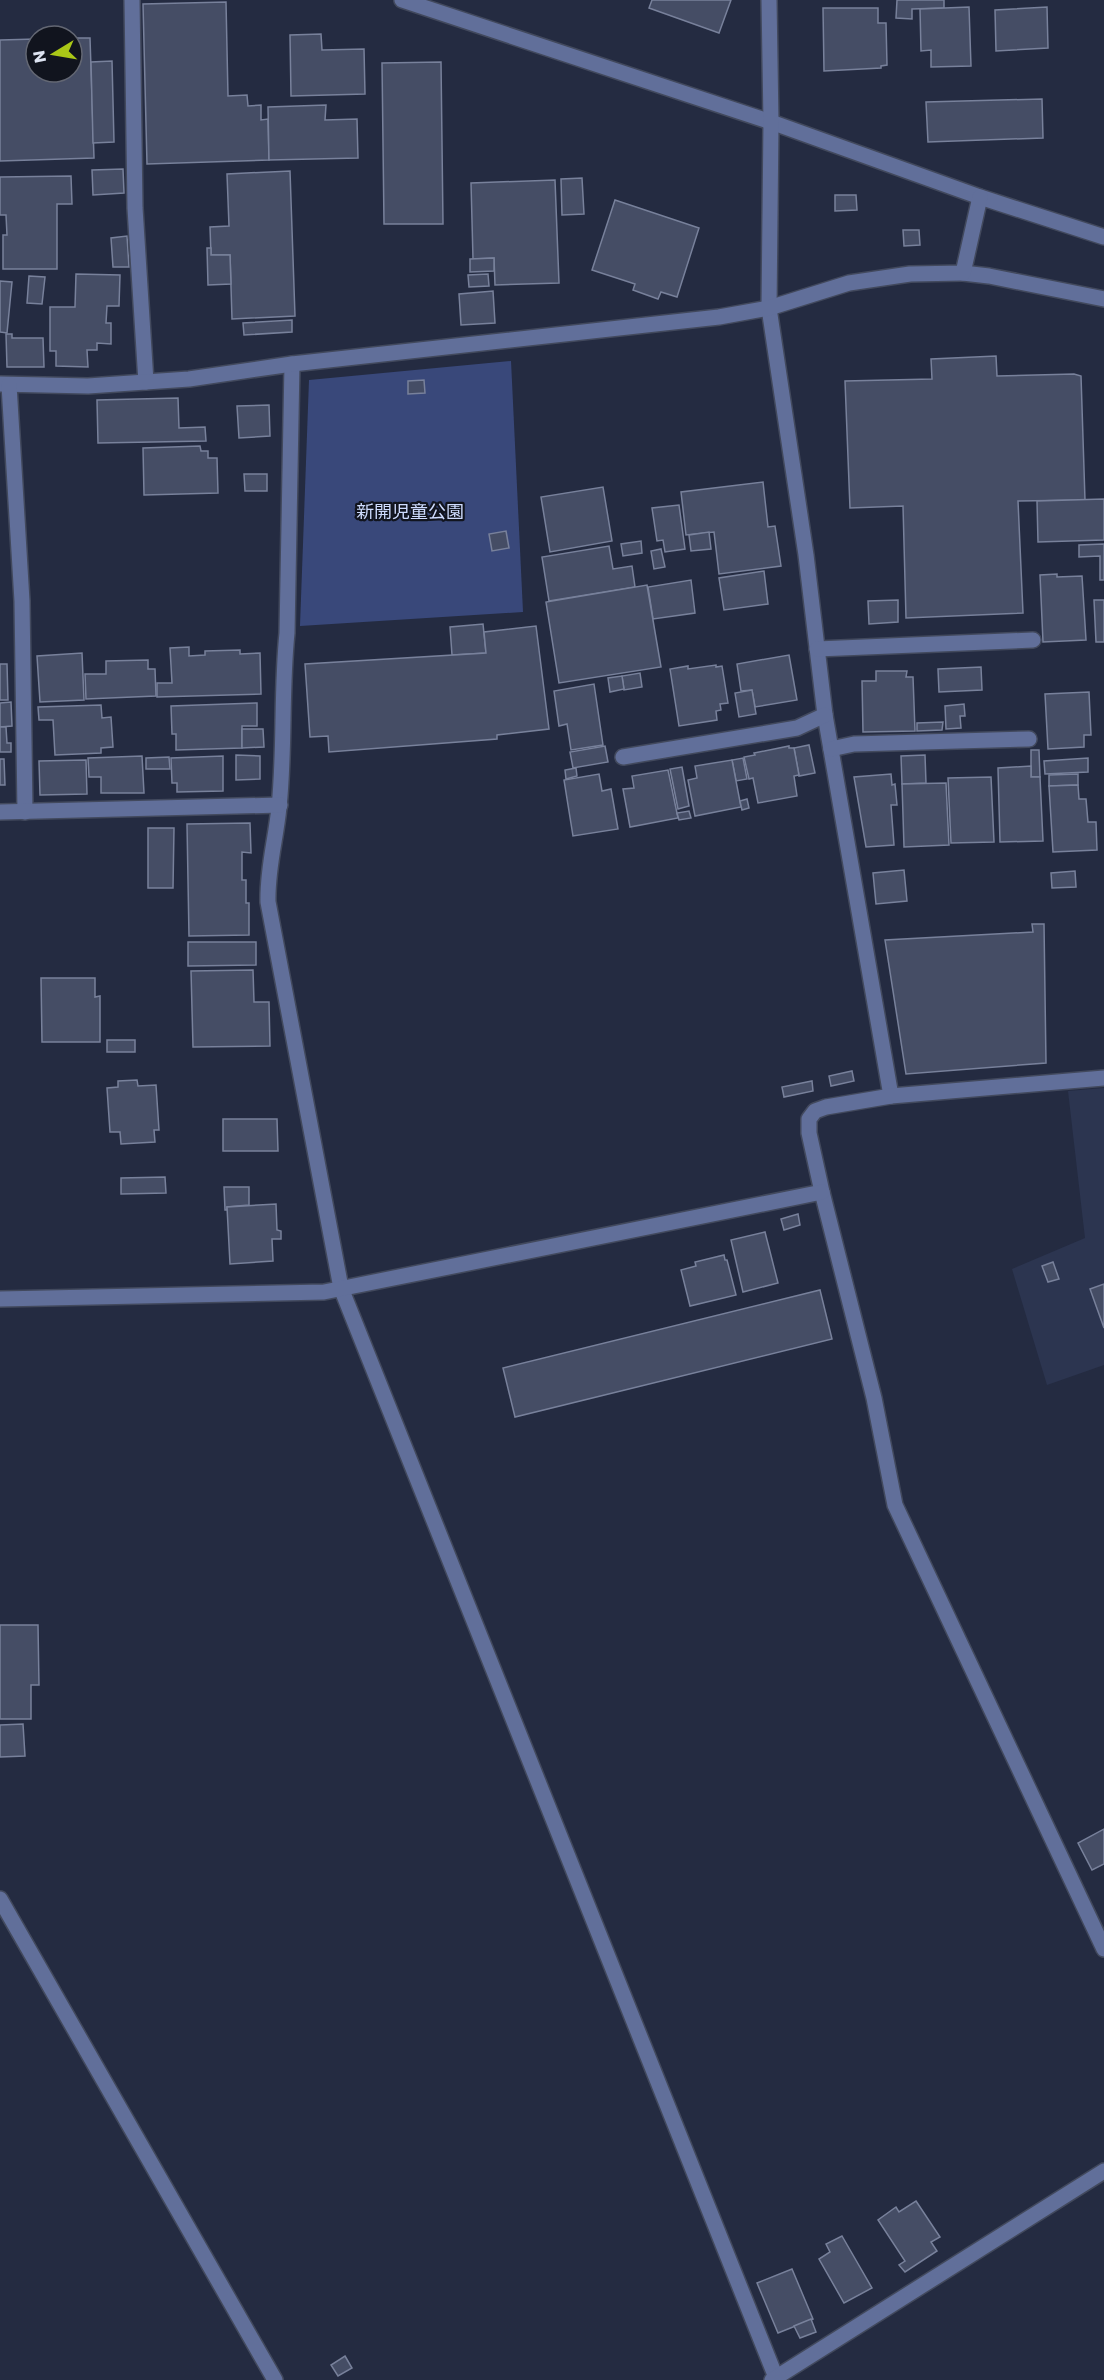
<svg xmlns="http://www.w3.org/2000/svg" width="1104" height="2380" font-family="Poppins,'Noto Sans JP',sans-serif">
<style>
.built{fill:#2c3550}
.green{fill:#39487a}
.building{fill:#454d65;stroke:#78819b;stroke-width:1.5}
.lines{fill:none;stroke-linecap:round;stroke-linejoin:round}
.minor-casing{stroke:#42495d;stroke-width:18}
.minor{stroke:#616f9a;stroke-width:15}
.labels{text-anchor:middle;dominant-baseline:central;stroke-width:4.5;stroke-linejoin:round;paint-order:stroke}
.park-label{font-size:18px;fill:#cedbfd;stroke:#11141e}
</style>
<rect width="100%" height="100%" fill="#242b41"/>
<polygon class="built" points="1104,1088 1104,1365 1047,1385 1012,1269 1085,1238 1068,1091"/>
<polygon class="green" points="511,361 523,612 300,626 309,380"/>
<g class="building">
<polygon points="652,0 731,0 719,33 649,8"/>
<polygon points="897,0 944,0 944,8 912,9 912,19 896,18"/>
<polygon points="226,2 228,96 247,95 248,106 261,105 261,120 268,119 269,160 147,164 143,4"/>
<polygon points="969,7 971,66 931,67 931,50 921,51 920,9"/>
<polygon points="1047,7 1048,48 996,51 995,10"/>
<polygon points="823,8 878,8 878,23 886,23 887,65 881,66 881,68 824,71"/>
<polygon points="321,34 322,50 364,49 365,94 291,96 290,35"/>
<polygon points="72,38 90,38 94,158 0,161 0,40 36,39 36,72 72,72"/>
<polygon points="112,61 114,142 93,143 91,62"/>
<polygon points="441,62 443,224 384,224 382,63"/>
<polygon points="1042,99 1043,138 928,142 926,102"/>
<polygon points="326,105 325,120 357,119 358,158 269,160 268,107"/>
<polygon points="123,169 124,193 93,195 92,170"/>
<polygon points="290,171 295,316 232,319 230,255 211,255 210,227 229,226 227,174"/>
<polygon points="71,176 72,204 57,204 57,269 3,269 3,235 7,235 6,215 0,215 0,177"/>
<polygon points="582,178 584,214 562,215 561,179"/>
<polygon points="555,180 559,283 495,285 494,258 473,259 471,183"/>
<polygon points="835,195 856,195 857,210 835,211"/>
<polygon points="615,200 699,228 677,297 661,292 658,299 633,290 635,284 592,270"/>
<polygon points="903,230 919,230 920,245 904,246"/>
<polygon points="127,236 129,267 113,267 111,238"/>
<polygon points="207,248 211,248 211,255 230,255 231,284 208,285"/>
<polygon points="494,258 494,271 470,272 470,259"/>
<polygon points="76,274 120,275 119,306 107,306 106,323 111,323 111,344 97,343 97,350 87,350 88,367 56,366 56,351 50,351 50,307 75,307"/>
<polygon points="488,274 489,286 469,287 468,275"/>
<polygon points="29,276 45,277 42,304 27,303"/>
<polygon points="0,281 12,282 7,333 0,332"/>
<polygon points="493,291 495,323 461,325 459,294"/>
<polygon points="292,320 292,332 244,335 243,323"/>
<polygon points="6,334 12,334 12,338 43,338 44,367 7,367"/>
<polygon points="996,356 997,376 1074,374 1081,376 1085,500 1018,501 1023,613 906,618 903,506 850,508 845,381 932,379 931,359"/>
<polygon points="424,380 425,393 408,394 408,381"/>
<polygon points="178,398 179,428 205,427 206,441 98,443 97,400"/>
<polygon points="269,405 270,436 239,438 237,406"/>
<polygon points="200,446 201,451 208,451 208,458 217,458 218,493 144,495 143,448"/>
<polygon points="244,474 267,474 267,491 245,491"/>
<polygon points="763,482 768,527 775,526 781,566 719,574 714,532 686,535 681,492"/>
<polygon points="603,487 612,541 550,552 541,497"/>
<polygon points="1104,499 1104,540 1038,542 1037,501"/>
<polygon points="679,505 685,549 665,552 663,540 657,541 652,508"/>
<polygon points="506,531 509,548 492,551 489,534"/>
<polygon points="709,532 711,549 691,551 689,535"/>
<polygon points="641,541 642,553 623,556 621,544"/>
<polygon points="1104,544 1104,580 1100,580 1100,556 1079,557 1079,545"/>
<polygon points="609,546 613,569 632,566 635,587 549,601 542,557"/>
<polygon points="661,549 665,567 654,569 651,551"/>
<polygon points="764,571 768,604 724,610 719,578"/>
<polygon points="1057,574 1057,577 1082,576 1086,640 1043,642 1040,575"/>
<polygon points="691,580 695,613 653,619 648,587"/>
<polygon points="647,585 661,667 559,683 546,602"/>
<polygon points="898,600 898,622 869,624 868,601"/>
<polygon points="1094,600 1104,600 1104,642 1096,642"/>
<polygon points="483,624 486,653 452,655 450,627"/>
<polygon points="536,626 549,729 497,735 497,739 329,752 328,736 310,737 305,664 486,653 484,632"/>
<polygon points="189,647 189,656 205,655 205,651 240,650 240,654 260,653 261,694 157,697 157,683 172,683 170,648"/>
<polygon points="82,653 84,700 40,702 37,656"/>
<polygon points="789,655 797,700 755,707 752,690 741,691 737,664"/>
<polygon points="148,660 148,669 155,669 156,696 86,699 85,674 106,674 106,661"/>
<polygon points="0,664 7,664 8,700 0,700"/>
<polygon points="716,665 716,667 722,666 728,703 720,704 721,710 716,711 717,720 679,726 670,669 688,666 688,669"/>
<polygon points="981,667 982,690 939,692 938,669"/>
<polygon points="876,671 907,671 906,677 913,677 915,731 863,732 862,681 876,681"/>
<polygon points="640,673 642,687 624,690 622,676"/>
<polygon points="622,676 624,689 610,692 608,678"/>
<polygon points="594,684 603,745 571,750 567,724 559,726 554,691"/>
<polygon points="752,690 756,714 739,717 735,693"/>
<polygon points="1089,692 1091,735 1084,735 1084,747 1048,749 1045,694"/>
<polygon points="11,702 12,726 0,727 0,703"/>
<polygon points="257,703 257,726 242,726 242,748 176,750 176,734 172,734 171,706"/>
<polygon points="964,704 965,716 960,716 961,728 946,729 945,706"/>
<polygon points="101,705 102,718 111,717 113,747 101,748 101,753 55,755 53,720 39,720 38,707"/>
<polygon points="943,722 942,730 917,731 917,723"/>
<polygon points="0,727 6,727 7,743 11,743 11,752 0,752"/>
<polygon points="242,729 263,729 264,747 242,748"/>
<polygon points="809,745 815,773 799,776 794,748"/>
<polygon points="605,746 608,762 573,768 570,752"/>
<polygon points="789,746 789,748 794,748 799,775 794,776 797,796 758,803 753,778 749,779 744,757 755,755 754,753"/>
<polygon points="1031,750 1039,750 1040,777 1031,777"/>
<polygon points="236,755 260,756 260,779 236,780"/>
<polygon points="925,755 926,783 902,784 901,756"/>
<polygon points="142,756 144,793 101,793 101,777 89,777 88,758"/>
<polygon points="223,756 223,791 177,792 177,783 172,783 171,758"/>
<polygon points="169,757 170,769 146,769 146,758"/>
<polygon points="743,758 747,779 736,781 732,760"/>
<polygon points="1088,758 1088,772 1045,774 1044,761"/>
<polygon points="0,759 4,759 5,785 0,785"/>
<polygon points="86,760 87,794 40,795 39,761"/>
<polygon points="732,760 741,807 695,816 688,780 697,778 695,766"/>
<polygon points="1031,766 1031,777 1040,777 1043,841 1000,842 998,768"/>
<polygon points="682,767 689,806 678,809 670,769"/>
<polygon points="576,768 577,776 566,779 565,770"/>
<polygon points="668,770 678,818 630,827 623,789 634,788 632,776"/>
<polygon points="599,774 602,791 611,789 618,829 573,836 564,780"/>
<polygon points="891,774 892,785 895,784 897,805 891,805 894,845 866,847 854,777"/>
<polygon points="1078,774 1078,785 1049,786 1049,775"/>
<polygon points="991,777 994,842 951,843 948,778"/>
<polygon points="946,783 949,845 904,847 902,784"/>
<polygon points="1078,785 1079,799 1086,799 1088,822 1096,822 1097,850 1053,852 1049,786"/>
<polygon points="747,799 749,808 742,810 740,801"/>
<polygon points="689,811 691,818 679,820 677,813"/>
<polygon points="250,823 251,853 242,852 242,880 246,880 246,903 249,903 249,935 189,936 187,824"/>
<polygon points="148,828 174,828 173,888 148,888"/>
<polygon points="904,870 907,901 876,904 873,873"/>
<polygon points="1075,871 1076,887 1052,888 1051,873"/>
<polygon points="1032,924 1044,924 1046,1063 906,1074 885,940 1033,932"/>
<polygon points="188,942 256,942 256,965 188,966"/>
<polygon points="253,970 254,1002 269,1002 270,1046 193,1047 191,971"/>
<polygon points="41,978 95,978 95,997 100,996 100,1042 42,1042"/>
<rect x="107" y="1040" width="28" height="12"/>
<polygon points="852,1071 854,1081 831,1086 829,1076"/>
<polygon points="137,1080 138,1086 156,1085 159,1130 154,1130 155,1142 121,1144 120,1132 110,1132 107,1088 118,1087 118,1081"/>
<polygon points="812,1081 813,1091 784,1097 782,1087"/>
<polygon points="223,1119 277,1119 278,1151 223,1151"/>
<polygon points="165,1177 166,1193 121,1194 121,1178"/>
<polygon points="224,1187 249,1187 249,1205 227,1207 227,1210 225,1210"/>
<polygon points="276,1204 277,1230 281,1231 281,1239 272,1239 273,1261 230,1264 227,1207"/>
<polygon points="798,1214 800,1225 784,1230 781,1219"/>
<polygon points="765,1232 778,1283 743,1292 731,1240"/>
<polygon points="724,1255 725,1260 727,1260 736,1295 690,1306 681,1270 696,1266 695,1262"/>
<polygon points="1053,1262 1059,1279 1048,1282 1042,1266"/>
<polygon points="1104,1284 1104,1328 1090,1289"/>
<polygon points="820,1290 832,1339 515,1417 503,1368"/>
<polygon points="0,1625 38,1625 39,1685 31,1685 31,1719 0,1719"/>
<polygon points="23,1724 25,1756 0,1757 0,1725"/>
<polygon points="1104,1829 1104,1864 1092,1870 1078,1843"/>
<polygon points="916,2201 940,2237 931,2242 937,2251 905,2272 899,2265 905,2261 878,2220 896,2207 899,2212"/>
<polygon points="842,2236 872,2288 844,2303 819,2259 830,2252 826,2244"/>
<polygon points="792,2269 813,2319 778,2333 757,2283"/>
<polygon points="811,2319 816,2332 800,2338 794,2326"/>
<polygon points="345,2356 352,2368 338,2376 331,2365"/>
</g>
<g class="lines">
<g class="minor-casing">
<g id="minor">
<polyline points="132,0 135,208 146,382"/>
<polyline points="402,0 771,122 980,197 1104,237"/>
<polyline points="769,0 771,122 769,308 806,555 825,715 891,1096"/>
<polyline points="963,273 989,276 1104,299"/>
<path d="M 292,364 L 287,633 C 281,691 285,750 279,807 C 276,839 267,869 268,902 L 341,1288 L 777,2380"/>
<polyline points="0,384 88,386 189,379 292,364 719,317 769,308 849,283 910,274 963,273 980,197"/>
<polyline points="9,385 22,601 25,812"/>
<polyline points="817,649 1033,640"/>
<polyline points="831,749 854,744 1029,739"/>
<polyline points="623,757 797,728 825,715"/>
<polyline points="0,812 280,805"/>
<polyline points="1104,1078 891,1096 826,1107 815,1111 809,1119 809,1133 822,1192 874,1398 895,1505 1104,1949"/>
<polyline points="0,1299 324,1292 822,1192"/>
<polyline points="0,1899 275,2380"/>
<polyline points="772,2380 1104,2171"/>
</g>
</g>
<use href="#minor" class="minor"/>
</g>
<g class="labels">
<g class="park-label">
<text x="410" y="511">新開児童公園</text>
</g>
</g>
<g transform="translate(54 54) rotate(259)"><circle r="28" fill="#11141e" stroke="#636773" stroke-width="1.5"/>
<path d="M0-4.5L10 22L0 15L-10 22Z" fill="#aac717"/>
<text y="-9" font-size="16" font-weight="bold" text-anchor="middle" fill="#dee4f2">N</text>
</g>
</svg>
